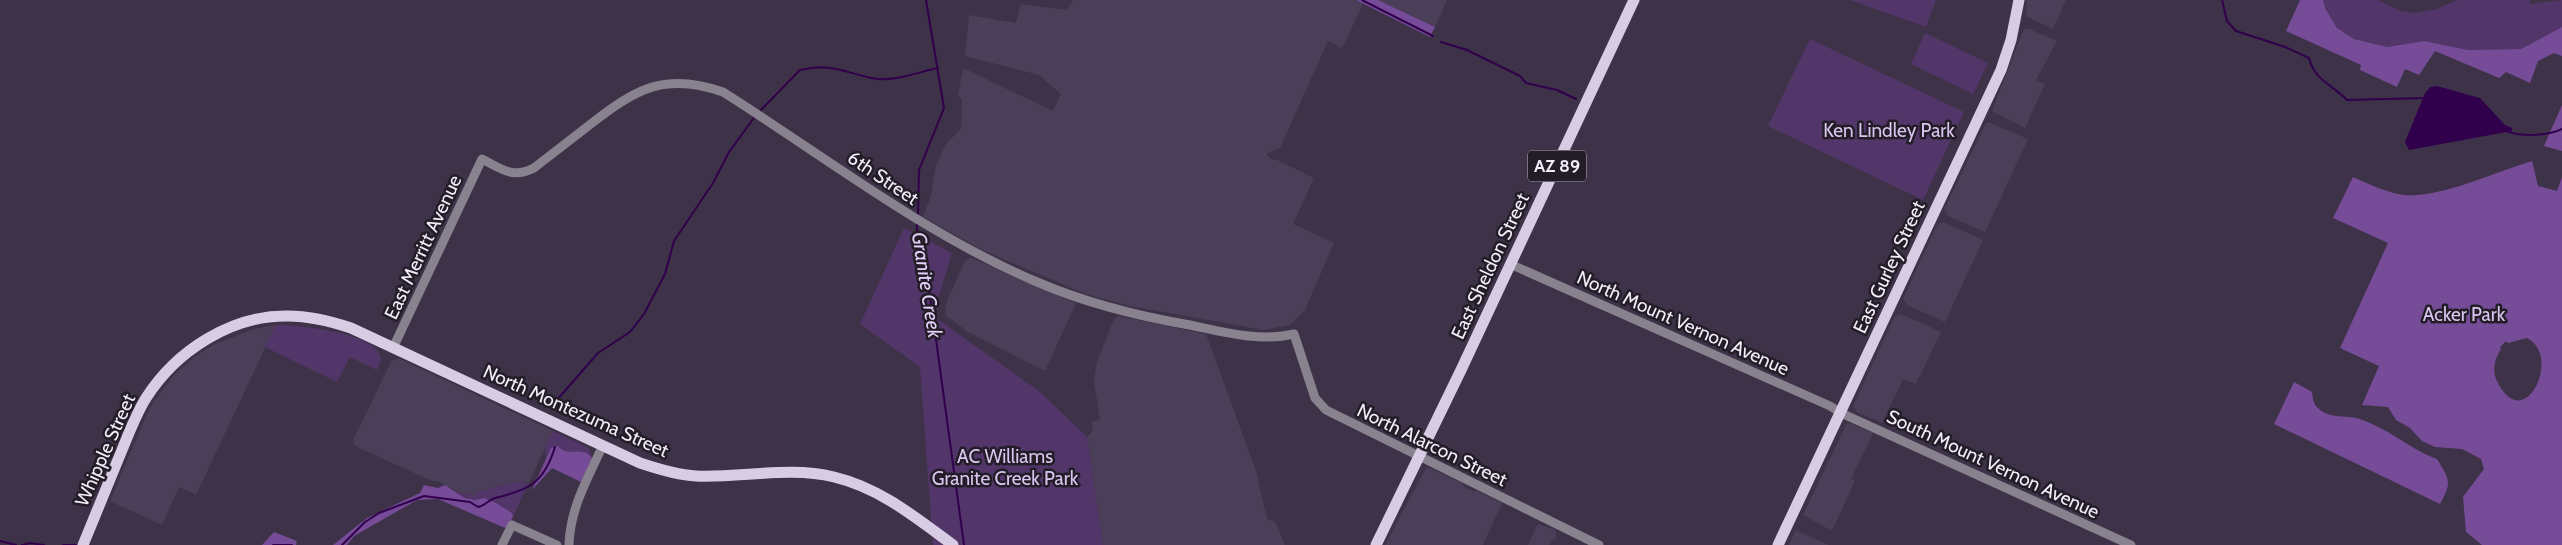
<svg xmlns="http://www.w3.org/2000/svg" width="2562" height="545" font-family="Cabin,sans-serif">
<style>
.built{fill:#4b3e58}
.green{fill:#523669}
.forest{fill:#764b98;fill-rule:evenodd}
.water{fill:#31004c}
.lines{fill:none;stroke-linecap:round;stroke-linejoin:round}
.stream{stroke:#31004c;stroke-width:2}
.minor{stroke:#88828e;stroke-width:9}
.major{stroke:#d8cce4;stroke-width:11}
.labels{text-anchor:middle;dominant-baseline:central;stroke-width:5;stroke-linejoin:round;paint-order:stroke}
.shield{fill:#221d27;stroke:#b4aebb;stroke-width:1}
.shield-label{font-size:18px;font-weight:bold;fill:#f3ecfa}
.park-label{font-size:19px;fill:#dbc5f0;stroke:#221d27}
.street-label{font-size:19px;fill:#f3ecfa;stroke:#221d27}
.water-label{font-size:20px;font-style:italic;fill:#e6d0fb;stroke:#221d27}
</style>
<rect width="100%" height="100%" fill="#3e3248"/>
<g class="built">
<polygon points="1073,0 1356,0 1363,4 1342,48 1328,41 1280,148 1266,154 1272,160 1275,159 1314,178 1293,224 1334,243 1305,310 1290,325 1264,330 1130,306 1086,294 982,250 923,217 931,196 936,166 945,145 961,129 962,99 958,96 963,68 1053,111 1061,94 1039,75 965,56 969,15 1016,23 1020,4 1067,10"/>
<polygon points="1378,0 1447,0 1435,27"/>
<polygon points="2027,0 2066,0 2053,29 2026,16"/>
<polygon points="2024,29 2029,29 2057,41 2036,80 2045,84 2025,128 1992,111"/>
<polygon points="1986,123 1990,123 2028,139 1985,232 1948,216 1944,210"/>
<polygon points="1943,222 1983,240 1945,322 1907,305 1903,299 1937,225"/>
<polygon points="972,258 1076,303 1045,371 968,332 945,315 947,301 963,265 967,259"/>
<polygon points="1901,314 1941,332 1916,384 1903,379 1882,423 1857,412 1853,406 1895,316"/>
<polygon points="1118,316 1206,334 1256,471 1267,519 1275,522 1285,545 1103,545 1087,437 1093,431 1092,422 1100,420 1094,381 1097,362 1113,321"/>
<polygon points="276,325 196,495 179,487 162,525 110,501 150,407 173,376 193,358 213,345 254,329"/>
<polygon points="395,359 400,359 553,431 528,484 521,481 478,492 474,496 456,491 438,481 432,481 355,446 353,440 391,362"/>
<polygon points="1849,423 1873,433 1851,479 1855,481 1832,531 1803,515 1846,425"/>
<polygon points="1426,468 1430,468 1462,483 1464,487 1475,492 1475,490 1502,503 1483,545 1385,545"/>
<polygon points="1538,524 1554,529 1556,532 1556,539 1551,541 1549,545 1528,545"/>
<polygon points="1795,531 1797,531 1829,545 1789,545"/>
</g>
<g class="green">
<polygon points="1850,0 1936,0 1926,27"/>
<polygon points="2323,0 2378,0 2401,11 2415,13 2437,9 2457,0 2530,0 2530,4 2562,0 2562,27 2521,49 2468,50 2424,41 2387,47 2354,39 2337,28 2325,8"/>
<polygon points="1925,33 1988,63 1973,94 1911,64"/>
<polygon points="1810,39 1964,112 1923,200 1768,126"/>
<polygon points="904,228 952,253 933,316 1039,391 1087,437 1103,545 933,545 920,367 860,324"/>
<path d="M 276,325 C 297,325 371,332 380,355 C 382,360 379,365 377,370 L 350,357 L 337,382 L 265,347 Z"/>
<polygon points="553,431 589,448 592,458 590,455 561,450 546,461 545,447"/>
<path d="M 521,481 L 528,484 L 513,517 L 512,513 L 484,498 C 472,501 465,498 456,491 L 474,496 L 478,492 Z"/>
</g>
<g class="forest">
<polygon points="1356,0 1378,0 1435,27 1430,37"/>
<polygon points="2300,0 2323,0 2325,8 2337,28 2354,39 2387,47 2424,41 2468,50 2521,49 2562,27 2562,56 2554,53 2538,61 2530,83 2506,72 2499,78 2435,51 2419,75 2405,69 2397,87 2360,70 2361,65 2286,31"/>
<polygon points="2562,105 2562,151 2544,146"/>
<path d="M 2532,161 L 2538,186 L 2557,191 L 2562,177 L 2562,545 L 2482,545 L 2466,532 L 2463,497 L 2484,469 L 2481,459 L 2462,449 L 2435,447 L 2422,441 L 2410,428 L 2396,420 L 2388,407 L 2362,405 L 2379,366 L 2340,348 L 2388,243 L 2333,218 L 2353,177 C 2369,184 2387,193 2404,195 C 2438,199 2498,171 2532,161 ZM 2527,338 C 2562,355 2526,433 2499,385 C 2491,372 2494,360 2501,349 L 2500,347 L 2506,341 L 2508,343 Z"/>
<path d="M 2294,382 L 2312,392 C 2313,398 2313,405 2319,409 C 2331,419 2343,415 2356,418 C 2386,426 2409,449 2437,459 C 2450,480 2452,482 2440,504 L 2274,424 Z"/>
<path d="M 558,446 C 567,458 582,445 592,458 L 581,482 L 552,468 L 532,490 L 551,448 Z"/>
<polygon points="424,485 438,488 445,485 465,498 475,500 484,498 496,503 512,513 513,517 505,528 438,499 417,500 354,536 347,545 333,545 367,518 420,493"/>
<polygon points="274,532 297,541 296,545 262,545"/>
</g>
<polygon class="water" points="2437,86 2480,98 2505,125 2512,128 2512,131 2409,150 2405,142 2425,93 2430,87"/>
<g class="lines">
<g class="stream">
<polyline points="1362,0 1433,36"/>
<path d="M 2222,0 L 2227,21 L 2236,31 L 2285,47 L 2309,58 C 2314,80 2333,85 2347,100 L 2425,98"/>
<polyline points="1441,42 1467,50 1520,76 1526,83 1557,90 1576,99"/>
<path d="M 759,112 L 800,70 C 834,62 846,74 877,79 C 897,81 918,72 938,68"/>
<path d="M 2506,131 C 2521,137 2548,136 2562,129"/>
<polyline points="918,216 919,170 944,108 926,0"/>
<polyline points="917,224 917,236 929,288 964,545"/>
<polyline points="556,401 598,353 630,332 644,314 665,274 674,241 713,183 729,152 756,115"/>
<polyline points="0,541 16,545"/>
<polyline points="22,545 30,543 44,545"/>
<polyline points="63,545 76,545"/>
<polyline points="273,545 292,545"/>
<path d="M 342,545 L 365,522 L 379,513 L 424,496 L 470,502 L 478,507 C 485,506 488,500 495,498 C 529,490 544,483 555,447"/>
</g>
<g class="minor">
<polyline points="1510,264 1830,406 1841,413 2131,545"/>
<path d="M 393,348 L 482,159 C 502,169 512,179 534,168 C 553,153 573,138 592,123 C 637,88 666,72 723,92 C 826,157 924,234 1037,282 C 1086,303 1137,316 1190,325 C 1224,332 1260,342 1294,334 L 1315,398 L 1326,410 L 1599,545"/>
<polyline points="502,545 512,525 557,545"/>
<path d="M 569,545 C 570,508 588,478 603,445"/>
</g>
<g class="major">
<path d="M 83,545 C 96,513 109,482 122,450 C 129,433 136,414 146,398 C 176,351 231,315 288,316 C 310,316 330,321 351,328 L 640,463 C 658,469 677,475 696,476 C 742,478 789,466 834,477 C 880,488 915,517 953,545"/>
<polyline points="1376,545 1461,370 1634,0"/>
<polyline points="1778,545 2001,70 2011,40 2019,0"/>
</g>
</g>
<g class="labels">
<rect class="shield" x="1528" y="150.5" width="58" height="31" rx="4"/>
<g class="shield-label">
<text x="1557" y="166">AZ 89</text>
</g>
<g class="park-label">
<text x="1889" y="130">Ken Lindley Park</text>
<text x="2464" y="314">Acker Park</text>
<text x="1005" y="456">AC Williams<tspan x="1005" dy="22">Granite Creek Park</tspan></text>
</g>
<g class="street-label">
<text transform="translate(883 178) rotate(34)">6th Street</text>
<text transform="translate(423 247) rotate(-65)">East Merritt Avenue</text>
<text transform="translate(1490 266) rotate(-65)">East Sheldon Street</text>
<text transform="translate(1889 267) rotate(-65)">East Gurley Street</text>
<text transform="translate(1683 323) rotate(24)">North Mount Vernon Avenue</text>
<text transform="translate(576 411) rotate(24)">North Montezuma Street</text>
<text transform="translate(1432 445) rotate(26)">North Alarcon Street</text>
<text transform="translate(105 450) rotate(-66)">Whipple Street</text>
<text transform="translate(1993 464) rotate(25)">South Mount Vernon Avenue</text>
</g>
<g class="water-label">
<text transform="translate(927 285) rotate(81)">Granite Creek</text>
</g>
</g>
</svg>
